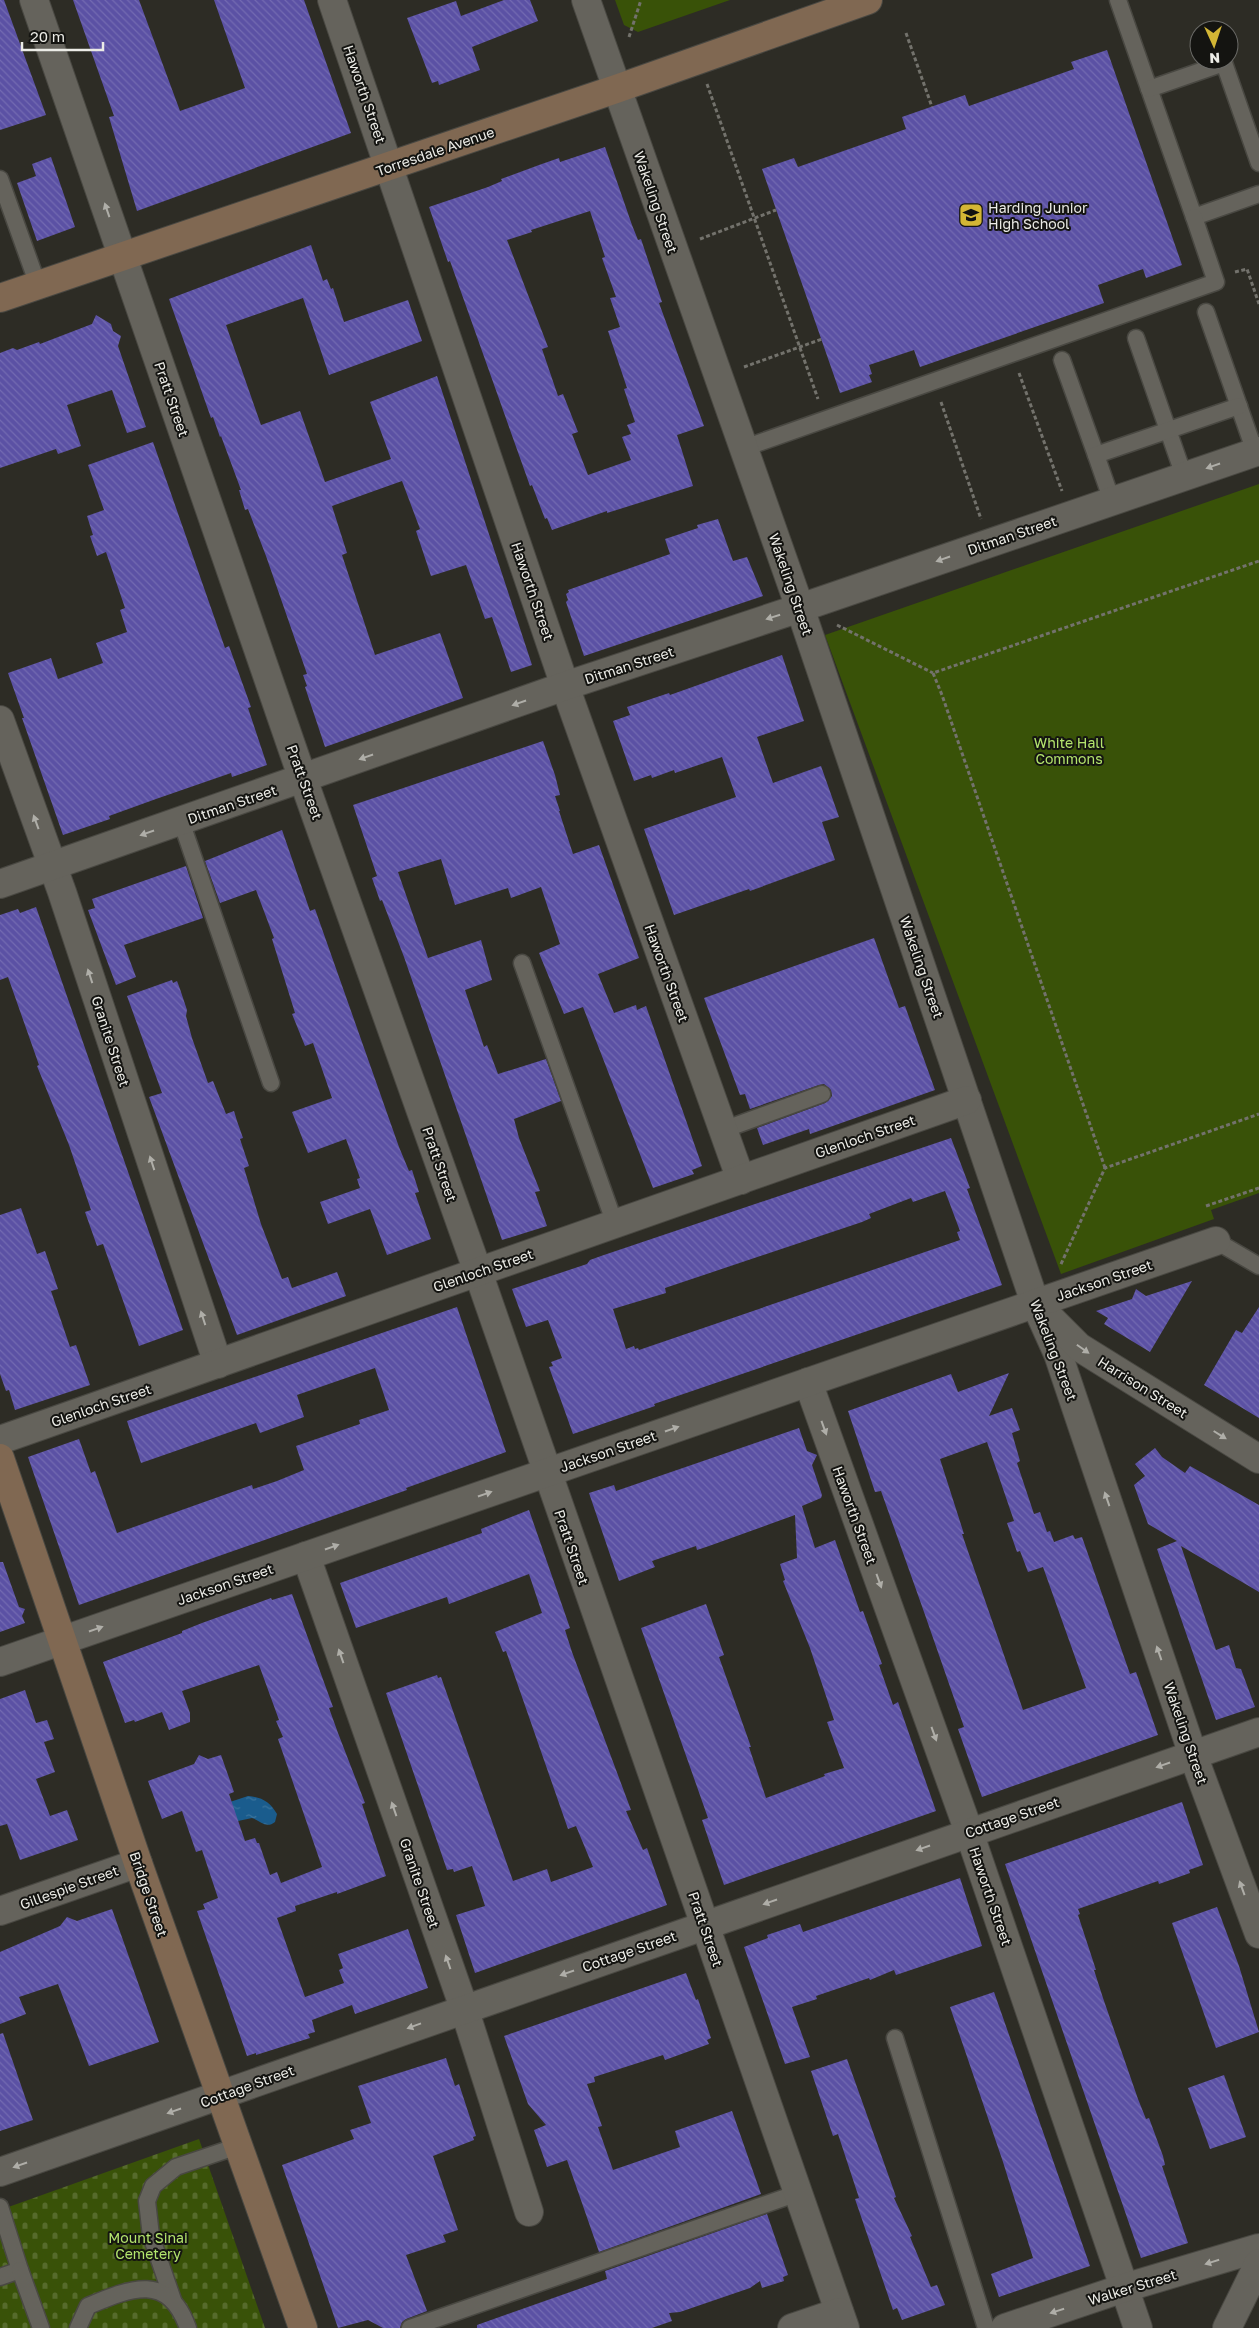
<svg xmlns="http://www.w3.org/2000/svg" width="1259" height="2328" font-family="'Golos Text',sans-serif">
<style>
.cemetery{fill:url(#cemetery-stones)}
.park{fill:#395208}
.water{fill:url(#water-ripples)}
.building{fill:url(#building-back-hatch);fill-rule:evenodd}
.lines{fill:none;stroke-linecap:round;stroke-linejoin:round}
.service-casing{stroke:#494842;stroke-width:19}
.minor-casing{stroke:#494842;stroke-width:30}
.secondary-casing{stroke:#494842;stroke-width:30}
.path{stroke:#73726c;stroke-width:3;stroke-dasharray:4 2.5;stroke-linecap:butt}
.service{stroke:#65635c;stroke-width:16}
.minor{stroke:#65635c;stroke-width:28}
.secondary{stroke:#806852;stroke-width:28}
.oneway{fill:#afaea8}
.labels{text-anchor:middle;dominant-baseline:central;stroke-width:4;stroke-linejoin:round;paint-order:stroke}
.street-label{font-size:14px;fill:#ecece7;stroke:#141411}
.poi-label{font-size:14px;fill:#ecece7;stroke:#141411;text-anchor:start}
.park-label{font-size:14px;fill:#b4e56d;stroke:#141411}
</style>
<defs>
<pattern id="cemetery-stones" width="16" height="16" patternUnits="userSpaceOnUse" patternTransform="scale(1.25)"><rect width="16" height="16" fill="#395208"/><path d="M2 7V4a2 2 0 0 1 4 0v3zM10 15v-3a2 2 0 0 1 4 0v3z" fill="#566b2c"/></pattern>
<pattern id="water-ripples" width="26" height="14" patternUnits="userSpaceOnUse" patternTransform="scale(1.25)"><rect width="26" height="14" fill="#1a5c8d"/><path d="M2 4q2-2 4 0t4 0M15 11q2-2 4 0t4 0" fill="none" stroke="#3b749d"/></pattern>
<pattern id="building-back-hatch" width="6" height="6" patternUnits="userSpaceOnUse" patternTransform="scale(1.25)"><rect width="6" height="6" fill="#5b51a4"/><path d="M-1 5l2 2M0 0l6 6M5-1l2 2" fill="none" stroke="#736ab1"/></pattern>
</defs>
<rect width="100%" height="100%" fill="#2d2c25"/>
<polygon class="cemetery" points="199,2139 265,2328 0,2328 0,2210"/>
<g class="park">
<polygon points="615,0 730,0 638,32 624,25"/>
<polygon points="1259,484 1259,1193 1211,1210 1214,1219 1061,1274 825,635"/>
</g>
<path class="water" d="M 248,1796 C 262,1797 270,1802 277,1814 L 275,1822 C 266,1829 261,1821 252,1818 L 238,1821 L 227,1803 Z"/>
<g class="building">
<polygon points="0,0 4,0 46,115 0,130"/>
<polygon points="73,0 139,0 180,111 245,88 214,0 304,0 351,133 137,211 109,117 114,116"/>
<polygon points="504,0 530,0 538,21 472,47 480,70 439,85 438,81 432,83 407,18 456,1 461,16"/>
<polygon points="1107,50 1182,265 1146,278 1143,269 1098,285 1104,303 920,367 914,350 869,365 872,374 869,375 872,382 840,393 762,169 794,158 798,167 906,129 902,117 965,95 969,106 1074,69 1071,62"/>
<path d="M 605,147 L 632,225 L 638,240 L 641,239 L 662,302 L 659,303 L 704,426 L 677,435 L 693,486 L 607,513 L 607,511 L 552,530 L 547,518 L 545,519 L 532,485 L 530,486 L 450,261 L 448,262 L 429,207 L 488,187 L 502,181 L 501,179 L 539,165 L 559,158 L 560,162 ZM 590,211 L 605,257 L 602,258 L 616,297 L 610,298 L 620,327 L 608,331 L 627,388 L 624,389 L 635,422 L 627,425 L 631,434 L 622,437 L 631,460 L 588,475 L 572,434 L 578,432 L 563,394 L 558,396 L 542,349 L 548,347 L 507,240 L 532,232 L 531,230 Z"/>
<polygon points="51,157 75,227 37,241 17,183 36,176 32,164"/>
<polygon points="311,245 323,281 327,279 331,289 333,288 344,322 408,300 422,341 329,375 303,298 226,325 261,425 300,411 325,482 391,459 370,402 437,376 532,665 511,672 492,617 485,619 466,565 431,576 416,531 420,529 402,481 332,506 347,553 342,555 375,655 440,633 463,698 325,747 305,687 307,686 303,675 307,674 266,556 248,509 245,510 239,490 241,490 221,436 220,437 213,417 211,418 169,299"/>
<polygon points="96,315 111,324 113,331 121,336 118,346 146,427 127,433 112,390 67,405 81,446 58,454 56,449 0,468 0,353 13,348 17,350 39,342 40,344 92,324"/>
<polygon points="153,442 225,648 229,646 251,707 248,708 267,765 232,777 231,773 156,799 109,816 110,819 63,835 22,718 24,718 8,673 51,658 58,679 103,663 96,643 127,632 120,610 125,608 106,552 97,556 90,536 93,535 87,516 104,510 88,465"/>
<polygon points="718,519 733,561 747,557 763,596 584,656 566,602 568,600 566,594 569,592 568,590 670,554 665,539 698,528 697,525"/>
<polygon points="782,655 804,721 757,737 773,783 821,766 839,817 822,822 835,860 750,891 749,889 674,915 644,829 736,797 722,757 675,773 674,770 652,778 651,775 634,781 613,721 630,715 627,707 669,693 670,695"/>
<polygon points="543,741 555,775 560,795 555,796 560,811 559,811 573,854 599,845 639,958 598,974 614,1013 636,1005 637,1010 646,1006 702,1166 692,1170 694,1174 653,1188 583,1007 564,1014 539,953 560,944 541,887 511,898 508,888 455,905 441,859 398,872 428,958 481,940 492,980 465,990 484,1047 487,1045 498,1074 546,1059 561,1101 514,1119 519,1138 540,1191 535,1192 547,1226 502,1240 404,957 382,900 380,901 372,878 377,876 353,805"/>
<polygon points="282,830 310,911 315,909 399,1147 409,1171 412,1170 419,1192 415,1193 431,1239 387,1255 370,1209 328,1224 320,1202 360,1188 357,1179 360,1178 346,1139 308,1153 292,1112 332,1098 313,1043 305,1046 292,1014 295,1013 272,939 274,938 256,890 220,903 205,861"/>
<polygon points="186,866 203,918 124,945 136,977 116,985 88,910 95,908 92,899"/>
<polygon points="36,907 183,1330 139,1346 103,1244 97,1246 85,1212 91,1210 69,1145 37,1066 39,1065 8,977 0,980 0,915 18,909 20,913"/>
<polygon points="874,938 899,1008 905,1006 935,1090 810,1134 809,1129 763,1145 757,1128 825,1103 832,1096 831,1090 824,1084 819,1085 750,1109 745,1094 740,1095 704,998"/>
<polygon points="172,980 173,983 177,981 180,989 187,1010 186,1016 192,1038 208,1083 213,1081 226,1114 234,1111 237,1121 243,1138 240,1139 249,1166 244,1168 261,1224 282,1279 288,1277 292,1288 337,1272 346,1296 237,1335 149,1097 162,1093 127,996"/>
<path d="M 951,1138 L 970,1188 L 967,1189 L 1002,1285 L 654,1404 L 655,1406 L 573,1434 L 549,1367 L 553,1366 L 551,1362 L 562,1358 L 548,1320 L 526,1327 L 512,1289 L 587,1264 L 590,1260 L 601,1256 ZM 945,1191 L 960,1231 L 957,1232 L 960,1240 L 639,1350 L 638,1348 L 635,1349 L 634,1346 L 626,1349 L 613,1309 L 666,1293 L 665,1288 L 862,1222 L 871,1218 L 869,1214 L 911,1198 L 913,1202 Z"/>
<polygon points="21,1208 37,1254 45,1251 58,1289 51,1291 70,1347 76,1345 90,1385 15,1410 9,1390 6,1391 0,1374 0,1215"/>
<polygon points="1192,1281 1150,1352 1104,1324 1108,1318 1096,1311 1132,1299 1136,1289 1146,1296"/>
<polygon points="457,1307 506,1452 406,1488 407,1490 79,1605 28,1457 79,1439 91,1473 95,1471 117,1533 252,1485 253,1489 277,1481 304,1470 296,1446 360,1424 359,1420 389,1410 375,1368 297,1395 304,1417 260,1433 256,1423 141,1463 127,1421"/>
<polygon points="1259,1307 1259,1418 1204,1385 1236,1330 1242,1333"/>
<path d="M 1009,1373 L 989,1416 L 1012,1408 L 1020,1430 L 1012,1433 L 1020,1461 L 1017,1463 L 1034,1514 L 1040,1512 L 1047,1532 L 1050,1531 L 1054,1542 L 1073,1535 L 1075,1539 L 1082,1537 L 1130,1674 L 1136,1672 L 1158,1735 L 982,1797 L 958,1729 L 964,1727 L 924,1612 L 881,1491 L 875,1492 L 848,1411 L 951,1374 L 958,1392 ZM 987,1442 L 1014,1521 L 1007,1523 L 1017,1552 L 1020,1551 L 1028,1572 L 1043,1567 L 1086,1688 L 1023,1710 L 962,1534 L 964,1534 L 940,1459 Z"/>
<polygon points="799,1428 807,1451 817,1455 812,1465 822,1495 821,1498 802,1506 815,1548 835,1540 860,1612 863,1611 882,1664 879,1665 893,1705 898,1702 936,1811 724,1885 702,1820 708,1818 641,1628 706,1604 724,1655 719,1657 751,1747 749,1747 766,1798 825,1776 824,1774 844,1768 827,1722 834,1720 810,1648 783,1581 785,1580 780,1564 797,1558 795,1515 709,1546 697,1550 696,1546 652,1561 655,1567 619,1581 589,1493 614,1485 616,1491"/>
<polygon points="1155,1448 1162,1457 1185,1473 1190,1466 1259,1505 1259,1592 1181,1546 1216,1650 1229,1645 1236,1668 1241,1669 1255,1707 1216,1720 1157,1549 1177,1541 1148,1524 1134,1485 1145,1476 1135,1464"/>
<polygon points="529,1510 570,1628 565,1630 572,1652 631,1810 626,1811 643,1850 647,1848 667,1905 475,1973 456,1915 485,1906 472,1866 454,1872 453,1869 447,1870 386,1693 437,1675 438,1678 441,1677 513,1881 547,1869 551,1882 593,1867 576,1826 568,1829 506,1651 503,1652 495,1632 542,1613 529,1574 449,1604 447,1597 356,1628 340,1583 482,1533 481,1529"/>
<polygon points="0,1562 3,1562 19,1607 25,1609 22,1616 25,1623 0,1632"/>
<polygon points="292,1594 333,1707 329,1708 338,1733 365,1803 362,1804 386,1876 337,1894 337,1892 295,1906 296,1911 277,1918 305,1997 344,1983 339,1970 343,1968 338,1954 408,1929 428,1988 355,2014 352,2005 312,2020 315,2032 308,2034 310,2038 256,2055 256,2053 247,2056 197,1911 205,1909 203,1904 218,1898 202,1850 196,1852 182,1811 162,1819 148,1781 194,1764 199,1755 208,1759 221,1755 234,1792 229,1794 245,1841 255,1838 257,1843 259,1843 270,1875 277,1872 281,1883 322,1867 278,1739 283,1737 276,1721 279,1720 259,1665 182,1691 190,1713 190,1722 169,1730 162,1712 135,1722 134,1720 125,1723 103,1662 182,1633 182,1631 202,1623 271,1598 272,1600"/>
<polygon points="25,1690 36,1723 47,1720 54,1739 44,1742 55,1772 36,1779 50,1816 67,1810 78,1840 20,1860 7,1824 0,1826 0,1699"/>
<polygon points="1182,1802 1203,1865 1189,1870 1190,1873 1159,1884 1158,1881 1078,1909 1080,1914 1078,1915 1096,1970 1094,1970 1103,1998 1138,2099 1146,2119 1149,2118 1163,2156 1165,2165 1162,2166 1188,2243 1141,2258 1005,1864"/>
<polygon points="960,1878 982,1946 896,1975 894,1970 870,1980 869,1978 816,1996 817,1999 792,2007 810,2057 785,2064 744,1947 768,1938 767,1935 800,1924 803,1932"/>
<polygon points="1217,1907 1239,1966 1259,2032 1216,2048 1172,1923"/>
<polygon points="112,1909 159,2042 89,2066 58,1984 19,1997 26,2014 0,2024 0,1952 60,1926 67,1917 77,1921"/>
<polygon points="686,1973 696,2000 698,1999 711,2038 707,2040 709,2044 665,2060 663,2055 594,2077 595,2082 587,2084 602,2126 598,2127 613,2170 680,2147 675,2131 732,2111 761,2194 599,2252 567,2160 547,2167 534,2130 546,2125 528,2104 504,2036"/>
<polygon points="994,1992 1090,2266 999,2297 991,2274 1033,2258 1003,2162 950,2007"/>
<polygon points="3,2033 33,2120 0,2131 0,2034"/>
<polygon points="446,2058 455,2086 459,2084 476,2136 473,2137 474,2140 433,2156 458,2230 443,2235 446,2242 406,2255 427,2311 406,2319 402,2322 400,2328 383,2328 368,2320 338,2328 282,2165 354,2139 350,2130 371,2123 358,2086"/>
<polygon points="847,2059 894,2191 896,2197 894,2198 912,2236 910,2237 931,2287 937,2285 945,2305 902,2320 897,2308 893,2310 855,2199 859,2198 838,2134 833,2136 811,2071"/>
<polygon points="1224,2075 1246,2137 1210,2149 1188,2088"/>
<polygon points="767,2214 788,2275 783,2277 784,2281 762,2288 760,2281 750,2288 680,2312 669,2313 672,2321 652,2328 477,2328 477,2325 607,2279 605,2271"/>
</g>
<g class="lines">
<g class="service-casing">
<g id="service">
<polyline points="1118,0 1194,217 1259,194"/>
<polyline points="1149,89 1224,63 1259,163"/>
<polyline points="0,179 38,285"/>
<polyline points="1206,312 1255,452"/>
<polyline points="1136,338 1184,476"/>
<polyline points="1062,360 1096,455"/>
<polyline points="744,448 1216,282 1194,217"/>
<polyline points="1112,501 1096,455 1239,406"/>
<polyline points="181,821 271,1083"/>
<polyline points="522,963 615,1224"/>
<polyline points="723,1130 822,1094"/>
<polyline points="1216,1241 1259,1266"/>
<polyline points="895,2038 986,2328"/>
<polyline points="0,2207 20,2270 0,2277"/>
<polyline points="20,2270 41,2328"/>
<polyline points="173,2300 151,2236 147,2201 153,2186 176,2167 238,2146"/>
<path d="M 78,2328 L 88,2306 C 131,2288 168,2272 188,2328"/>
<polyline points="410,2328 798,2193"/>
</g>
</g>
<g class="minor-casing">
<g id="minor">
<polyline points="34,0 297,762 478,1272 845,2328"/>
<polyline points="332,0 565,686 741,1180"/>
<polyline points="586,0 800,608 1035,1303 1058,1354 1193,1755 1259,1934"/>
<polyline points="0,720 62,892 218,1364"/>
<polyline points="0,884 565,686 800,608 1259,451"/>
<polyline points="1049,1317 1079,1347 1259,1459"/>
<polyline points="808,1382 969,1832 1138,2328"/>
<polyline points="0,1440 967,1100"/>
<polyline points="306,1556 464,2008 529,2212"/>
<polyline points="0,1662 1216,1241"/>
<polyline points="0,1911 138,1863"/>
<polyline points="0,2172 1259,1732"/>
<polyline points="792,2328 839,2312"/>
<polyline points="1005,2328 1124,2288 1259,2248"/>
<polyline points="1227,2328 1259,2263"/>
</g>
</g>
<g class="secondary-casing">
<g id="secondary">
<polyline points="0,298 616,89 868,0"/>
<polyline points="0,1458 138,1863 303,2328"/>
</g>
</g>
<g class="path">
<polyline points="906,33 932,107"/>
<polyline points="629,37 641,0"/>
<polyline points="707,84 818,399"/>
<polyline points="700,239 776,210"/>
<polyline points="1235,272 1247,269 1259,304"/>
<polyline points="744,367 822,339"/>
<polyline points="1019,373 1062,491"/>
<polyline points="941,402 981,519"/>
<polyline points="837,625 933,673"/>
<polyline points="1105,1168 942,695 933,673 1259,561"/>
<polyline points="1206,1206 1259,1188"/>
<polyline points="1061,1264 1105,1168 1259,1114"/>
</g>
<use href="#service" class="service"/>
<use href="#minor" class="minor"/>
<use href="#secondary" class="secondary"/>
</g>
<defs><path id="oneway-solid" d="M-6-.8H1V-3.2L6.5 0L1 3.2V.8H-6Z" transform="scale(1.25)"/></defs>
<g class="oneway">
<use href="#oneway-solid" transform="translate(107 210) rotate(-109)"/>
<use href="#oneway-solid" transform="translate(1213 466) rotate(161)"/>
<use href="#oneway-solid" transform="translate(943 559) rotate(161)"/>
<use href="#oneway-solid" transform="translate(773 617) rotate(162)"/>
<use href="#oneway-solid" transform="translate(519 703) rotate(161)"/>
<use href="#oneway-solid" transform="translate(366 757) rotate(161)"/>
<use href="#oneway-solid" transform="translate(36 822) rotate(-110)"/>
<use href="#oneway-solid" transform="translate(147 833) rotate(161)"/>
<use href="#oneway-solid" transform="translate(90 976) rotate(-108)"/>
<use href="#oneway-solid" transform="translate(152 1163) rotate(-108)"/>
<use href="#oneway-solid" transform="translate(203 1318) rotate(-108)"/>
<use href="#oneway-solid" transform="translate(1083 1349) rotate(35)"/>
<use href="#oneway-solid" transform="translate(824 1428) rotate(70)"/>
<use href="#oneway-solid" transform="translate(672 1429) rotate(-19)"/>
<use href="#oneway-solid" transform="translate(1220 1435) rotate(32)"/>
<use href="#oneway-solid" transform="translate(485 1494) rotate(-19)"/>
<use href="#oneway-solid" transform="translate(1107 1499) rotate(-109)"/>
<use href="#oneway-solid" transform="translate(332 1547) rotate(-19)"/>
<use href="#oneway-solid" transform="translate(879 1581) rotate(70)"/>
<use href="#oneway-solid" transform="translate(96 1629) rotate(-19)"/>
<use href="#oneway-solid" transform="translate(1159 1653) rotate(-109)"/>
<use href="#oneway-solid" transform="translate(341 1656) rotate(-109)"/>
<use href="#oneway-solid" transform="translate(934 1734) rotate(70)"/>
<use href="#oneway-solid" transform="translate(1163 1765) rotate(161)"/>
<use href="#oneway-solid" transform="translate(394 1809) rotate(-109)"/>
<use href="#oneway-solid" transform="translate(923 1848) rotate(161)"/>
<use href="#oneway-solid" transform="translate(1242 1888) rotate(-110)"/>
<use href="#oneway-solid" transform="translate(770 1902) rotate(161)"/>
<use href="#oneway-solid" transform="translate(448 1962) rotate(-109)"/>
<use href="#oneway-solid" transform="translate(567 1973) rotate(161)"/>
<use href="#oneway-solid" transform="translate(414 2026) rotate(160)"/>
<use href="#oneway-solid" transform="translate(174 2111) rotate(161)"/>
<use href="#oneway-solid" transform="translate(20 2165) rotate(161)"/>
<use href="#oneway-solid" transform="translate(1212 2262) rotate(163)"/>
<use href="#oneway-solid" transform="translate(1057 2311) rotate(162)"/>
</g>
<defs>
<g id="school-square" transform="scale(1.25)"><rect x="-9" y="-9" width="18" height="18" rx="4" fill="#d3b635" stroke="#141411"/><path d="M0-5L7-2L0 1L-7-2ZM-4 1L0 2.5L4 1V4Q0 6-4 4Z" fill="#111"/></g>
</defs>
<g fill-rule="evenodd">
<use href="#school-square" x="971" y="215"/>
</g>
<g class="labels">
<g class="street-label">
<text transform="translate(365 94) rotate(71)">Haworth Street</text>
<text transform="translate(435 151) rotate(-19)">Torresdale Avenue</text>
<text transform="translate(656 202) rotate(71)">Wakeling Street</text>
<text transform="translate(172 399) rotate(71)">Pratt Street</text>
<text transform="translate(1012 535) rotate(-19)">Ditman Street</text>
<text transform="translate(791 584) rotate(71)">Wakeling Street</text>
<text transform="translate(533 591) rotate(71)">Haworth Street</text>
<text transform="translate(629 665) rotate(-18)">Ditman Street</text>
<text transform="translate(305 782) rotate(70)">Pratt Street</text>
<text transform="translate(232 804) rotate(-19)">Ditman Street</text>
<text transform="translate(922 967) rotate(71)">Wakeling Street</text>
<text transform="translate(667 973) rotate(70)">Haworth Street</text>
<text transform="translate(111 1041) rotate(72)">Granite Street</text>
<text transform="translate(865 1136) rotate(-19)">Glenloch Street</text>
<text transform="translate(440 1164) rotate(71)">Pratt Street</text>
<text transform="translate(483 1270) rotate(-19)">Glenloch Street</text>
<text transform="translate(1104 1280) rotate(-19)">Jackson Street</text>
<text transform="translate(1054 1350) rotate(69)">Wakeling Street</text>
<text transform="translate(1143 1387) rotate(32)">Harrison Street</text>
<text transform="translate(101 1405) rotate(-19)">Glenloch Street</text>
<text transform="translate(608 1451) rotate(-19)">Jackson Street</text>
<text transform="translate(855 1515) rotate(70)">Haworth Street</text>
<text transform="translate(572 1547) rotate(71)">Pratt Street</text>
<text transform="translate(225 1584) rotate(-19)">Jackson Street</text>
<text transform="translate(1186 1733) rotate(71)">Wakeling Street</text>
<text transform="translate(1012 1817) rotate(-19)">Cottage Street</text>
<text transform="translate(420 1883) rotate(71)">Granite Street</text>
<text transform="translate(69 1887) rotate(-20)">Gillespie Street</text>
<text transform="translate(149 1894) rotate(71)">Bridge Street</text>
<text transform="translate(991 1896) rotate(71)">Haworth Street</text>
<text transform="translate(706 1929) rotate(71)">Pratt Street</text>
<text transform="translate(629 1951) rotate(-19)">Cottage Street</text>
<text transform="translate(247 2086) rotate(-20)">Cottage Street</text>
<text transform="translate(1132 2287) rotate(-17)">Walker Street</text>
</g>
<g class="poi-label">
<text x="988" y="207">Harding Junior<tspan x="988" dy="16">High School</tspan></text>
</g>
<g class="park-label">
<text x="1069" y="742">White Hall<tspan x="1069" dy="16">Commons</tspan></text>
<text x="148" y="2237">Mount Sinai<tspan x="148" dy="16">Cemetery</tspan></text>
</g>
</g>
<g transform="translate(1214 45) rotate(177)"><circle r="24" fill="#141411" stroke="#6a6a67"/>
<path d="M0-4L9 19L0 12L-9 19Z" fill="#d3b635"/>
<text y="-8" font-size="14" font-weight="bold" text-anchor="middle" fill="#ecece7">N</text>
</g>
<path d="M22 42v8h81v-8" fill="none" stroke="#ecece7" stroke-width="2.5"/>
<text x="30" y="42" font-size="15" fill="#ecece7" stroke="#141411" stroke-width="4" paint-order="stroke">20 m</text>
</svg>
